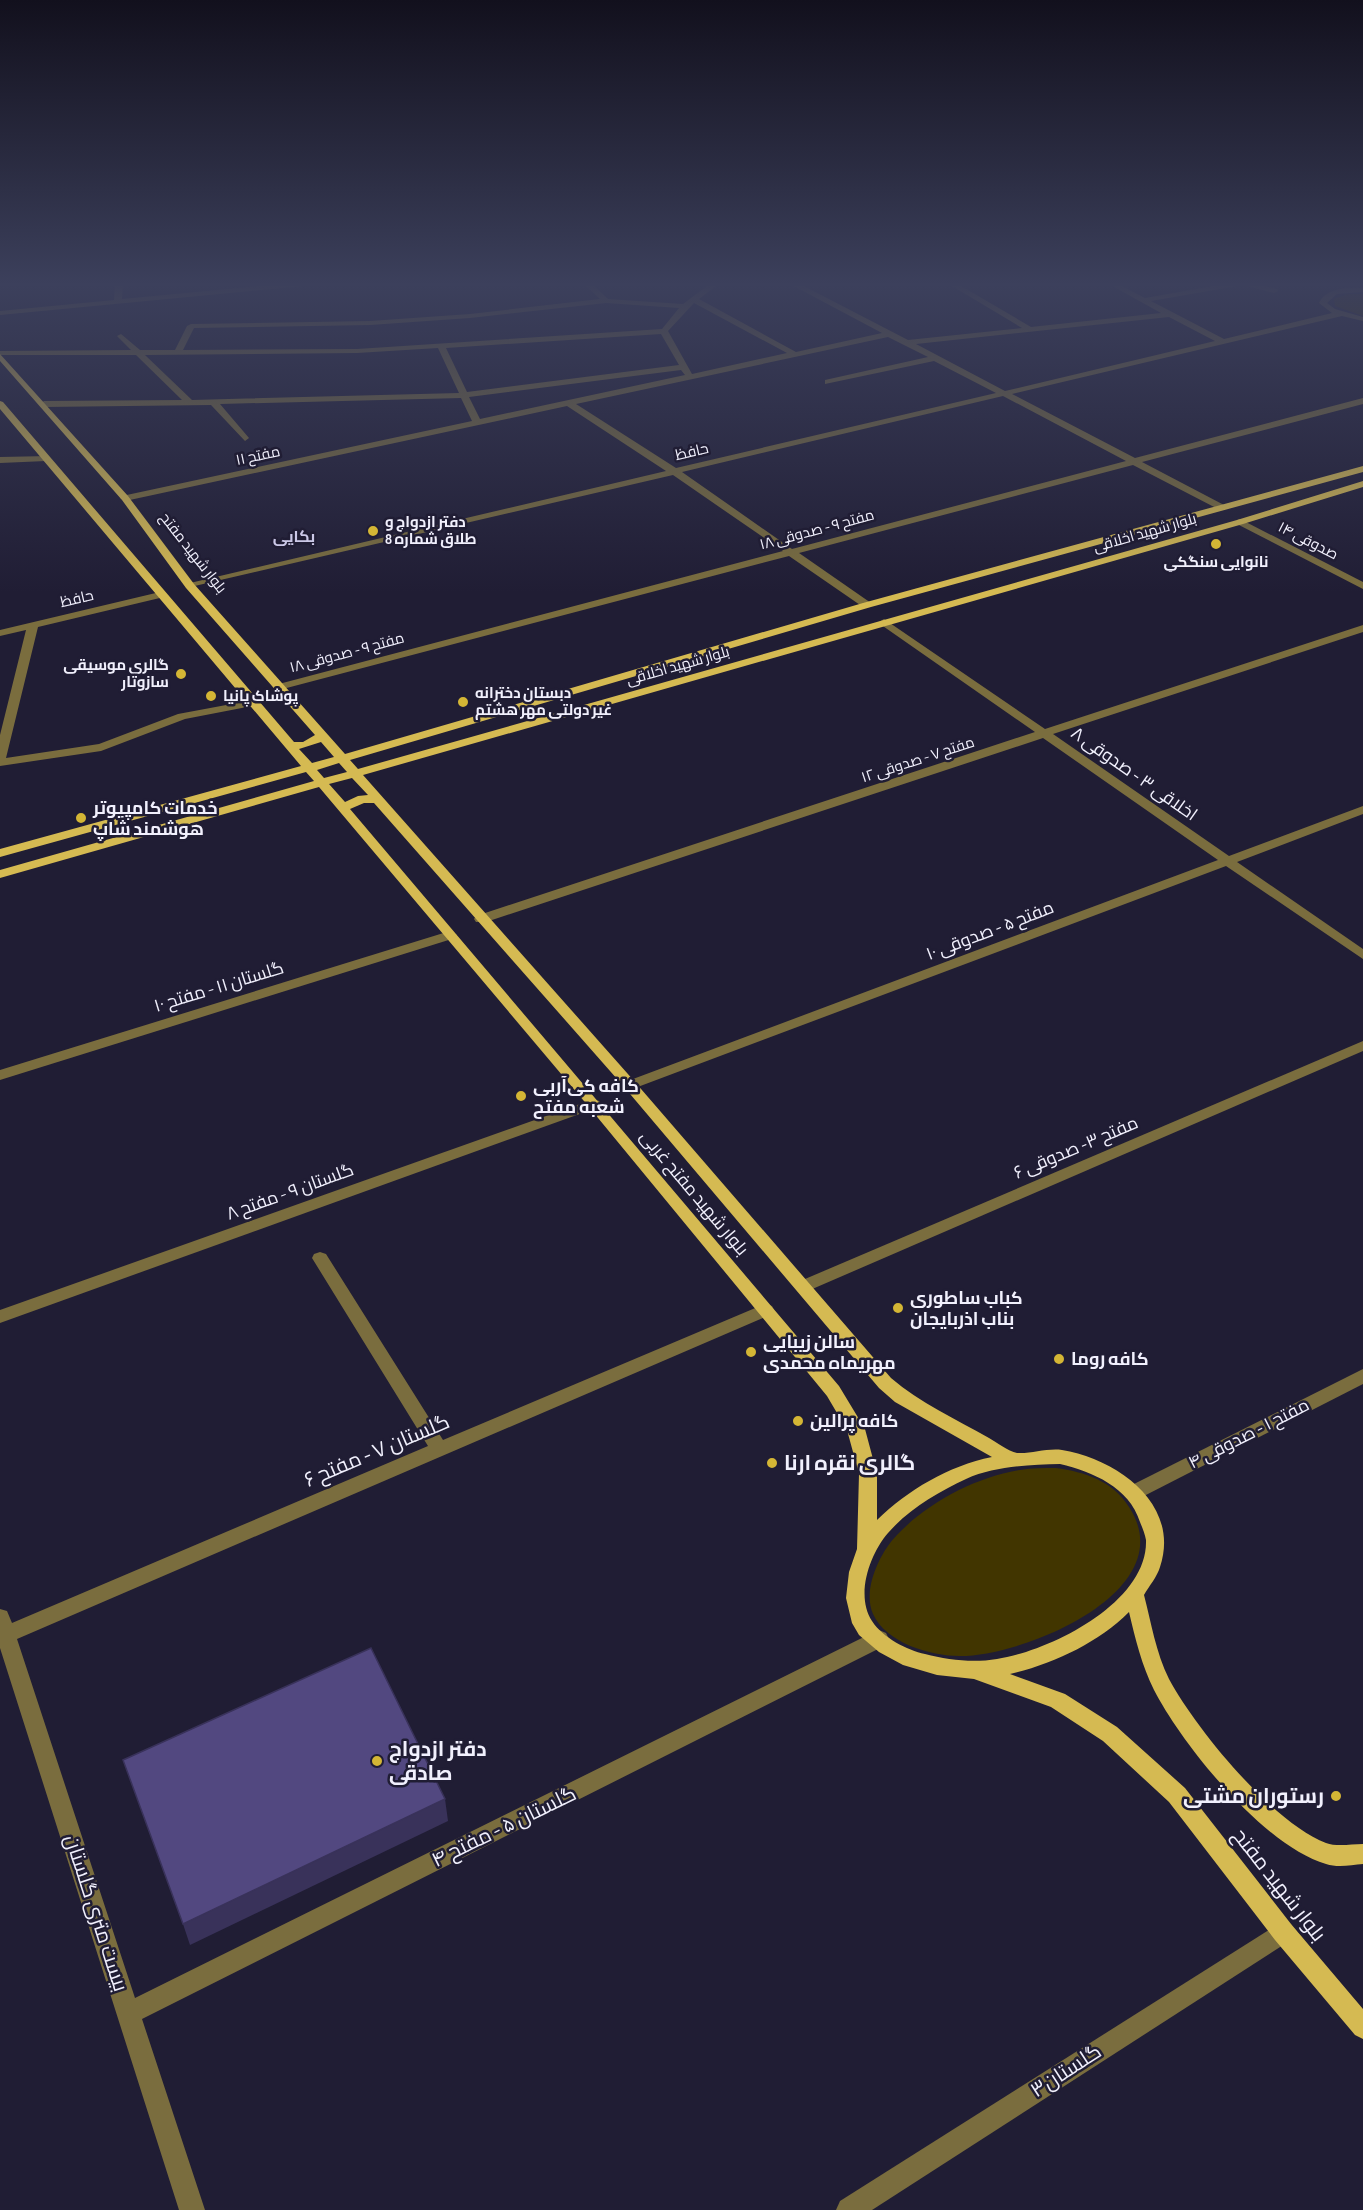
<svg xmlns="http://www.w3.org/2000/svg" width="1363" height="2210" font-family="'Sofia Sans Condensed',Cairo,sans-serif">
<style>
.green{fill:#413500}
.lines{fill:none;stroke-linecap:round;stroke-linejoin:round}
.minor{fill:#7a6d3e;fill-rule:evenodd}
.major{fill:#d5ba52;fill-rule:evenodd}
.shaded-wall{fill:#39325a}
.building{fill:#524880;stroke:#39325a;stroke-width:1.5}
.poi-dot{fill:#d4b635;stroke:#201d34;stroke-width:2}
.labels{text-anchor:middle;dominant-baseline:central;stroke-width:5;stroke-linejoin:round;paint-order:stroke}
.far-street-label{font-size:15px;fill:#f1f0fd;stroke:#201d34}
.far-poi-label{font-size:15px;font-weight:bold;fill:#f1f0fd;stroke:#201d34;text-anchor:start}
.far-neighbourhood-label{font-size:16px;font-weight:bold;fill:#cbc8e7;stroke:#201d34}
.street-label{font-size:18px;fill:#f1f0fd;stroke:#201d34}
.poi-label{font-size:18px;font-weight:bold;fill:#f1f0fd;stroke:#201d34;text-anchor:start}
.near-street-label{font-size:21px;fill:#f1f0fd;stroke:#201d34}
.near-poi-label{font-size:21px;font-weight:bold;fill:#f1f0fd;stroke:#201d34;text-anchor:start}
</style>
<rect width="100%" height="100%" fill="#201d34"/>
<g class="green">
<polygon points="1347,294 1363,294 1363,316 1335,306 1334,299"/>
<path d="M 1056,1468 C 1085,1472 1113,1481 1129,1507 C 1184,1591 1023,1657 959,1656 C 931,1656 886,1643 873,1614 C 862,1590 880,1552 897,1535 C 927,1503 976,1477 1020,1470 C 1032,1468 1044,1468 1056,1468 Z"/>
</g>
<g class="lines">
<g class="minor">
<polygon points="115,283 123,283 122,299 291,283 317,283 313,285 0,315 0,311 114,300"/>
<path d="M 583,283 L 591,283 L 608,299 L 683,304 L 711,283 L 720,283 L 699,299 L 796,352 L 882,333 L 788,283 L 798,283 L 908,340 L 1022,328 L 947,283 L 956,283 L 1031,327 L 1161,313 L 1107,283 L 1116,283 L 1145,298 L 1230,283 L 1251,283 L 1277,289 L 1278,291 L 1274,293 L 1243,285 L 1151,301 L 1224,339 L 1332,313 L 1319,303 C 1327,287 1347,288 1363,288 L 1363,292 L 1337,294 L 1327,303 L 1335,309 L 1363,317 L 1363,321 L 1342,316 L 1012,394 L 1135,458 L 1363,398 L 1363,404 L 1142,462 L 1224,505 L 1224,509 L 1218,509 L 1133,465 L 799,553 L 871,603 L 871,607 L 863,607 L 789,556 L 279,690 L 273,687 L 275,685 L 783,551 L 673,475 L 186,588 L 186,584 L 190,583 L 666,471 L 567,406 L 125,501 L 120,498 L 122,496 L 472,421 L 461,398 L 220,404 L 249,438 L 245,441 L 211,405 L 44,407 L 40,404 L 44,401 L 182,400 L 136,355 L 0,355 L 0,351 L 131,350 L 117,336 L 121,334 L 140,350 L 175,350 L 187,326 L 191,324 L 370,321 L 470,314 L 600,299 ZM 606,303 L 679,308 L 662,329 L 357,349 L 183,350 L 194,328 L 370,325 L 470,318 ZM 694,303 L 787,353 L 692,374 L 668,331 ZM 1169,317 L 1215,341 L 1005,391 L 916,344 ZM 661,334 L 679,365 L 467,392 L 446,348 ZM 888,337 L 928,357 L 825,380 L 825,384 L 934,361 L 996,393 L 676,468 L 576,404 ZM 438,348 L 459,393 L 192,400 L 145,355 L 357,353 ZM 681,370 L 685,375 L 480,419 L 469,397 ZM 1003,396 L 1126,461 L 792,549 L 682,472 Z"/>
<polygon points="49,456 49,460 46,461 0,463 0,457"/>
<polygon points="1240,519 1363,582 1363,589 1237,524 1237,520"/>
<polygon points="160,592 165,595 164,597 38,627 6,758 99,744 178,714 253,700 259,703 257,705 185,719 101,751 0,766 0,735 26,630 0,636 0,630"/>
<polygon points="884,619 1045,729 1363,625 1363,632 1053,734 1229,856 1363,806 1363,814 1237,862 1363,949 1363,959 1226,866 635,1088 625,1088 623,1085 625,1082 1218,860 1043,738 486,922 476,922 474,919 476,916 1035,732 880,624 879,622"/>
<polygon points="450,931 457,935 455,938 0,1080 0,1070"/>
<polygon points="1363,1041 1363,1051 810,1290 798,1290 796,1286 798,1282"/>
<polygon points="594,1099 599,1101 601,1104 599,1107 0,1323 0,1310"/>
<polygon points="320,1252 326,1254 443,1440 760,1306 766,1304 772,1306 774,1310 772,1314 17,1639 135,1998 872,1633 879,1630 886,1633 889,1639 886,1645 142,2019 205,2210 179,2210 0,1648 0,1609 7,1611 12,1623 428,1446 312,1258 314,1254"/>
<polygon points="1363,1369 1363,1384 1142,1497 1135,1499 1128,1497 1126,1492 1128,1487"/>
<polygon points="1283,1921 1291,1924 1294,1932 1291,1940 872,2210 836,2210 840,2201"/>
</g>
<path class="major" d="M 0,354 L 128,496 L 194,584 L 345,754 L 863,603 L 1363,466 L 1363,472 L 871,607 L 350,760 L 358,769 L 1237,520 L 1363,481 L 1363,487 L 1243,524 L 363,775 L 635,1082 L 891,1378 C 920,1403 956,1419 989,1438 C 996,1442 1008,1451 1017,1453 C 1031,1454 1047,1448 1062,1450 C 1117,1459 1181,1504 1160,1567 C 1157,1577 1149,1586 1144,1595 C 1151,1622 1156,1653 1169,1679 C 1196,1729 1273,1823 1326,1843 C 1337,1847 1351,1844 1363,1844 L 1363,1864 C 1351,1865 1338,1868 1326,1864 C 1265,1847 1183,1746 1154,1690 C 1142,1666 1135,1638 1129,1612 C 1098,1643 1053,1664 1010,1674 L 1065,1694 L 1117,1727 L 1185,1788 L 1291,1924 L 1363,2009 L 1363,2039 L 1355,2035 L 1275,1940 L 1169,1802 L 1103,1741 L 1051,1707 L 974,1679 L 937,1675 L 903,1665 L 879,1652 L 859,1635 L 852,1623 L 846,1598 L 849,1572 L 857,1549 L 859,1474 L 847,1430 L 827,1396 L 589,1107 L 319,787 L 0,878 L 0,870 L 314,781 L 306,772 L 0,857 L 0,849 L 301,766 L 0,409 L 0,401 L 3,402 L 294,742 L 303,742 L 315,735 L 186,588 L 122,500 L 0,361 ZM 321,742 L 334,757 L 312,763 L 299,749 ZM 339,763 L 347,772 L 324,778 L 317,770 ZM 352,778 L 368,795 L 358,796 L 345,802 L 329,784 ZM 364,803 L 374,803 L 625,1088 L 879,1388 L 895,1402 L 992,1457 C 948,1466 908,1490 877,1520 L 877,1474 L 865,1429 L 839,1386 L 350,809 ZM 1060,1464 C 1093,1472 1129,1487 1140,1522 C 1142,1527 1145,1534 1146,1540 C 1148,1603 1049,1651 997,1659 C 973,1663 948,1660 925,1654 C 907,1650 883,1638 872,1621 C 855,1595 870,1554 888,1533 C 909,1509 938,1492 966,1479 C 995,1466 1029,1465 1060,1464 Z"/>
</g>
<polygon class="shaded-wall" points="445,1799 448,1821 190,1945 183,1924"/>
<polygon class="building" points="371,1648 445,1799 183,1924 123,1760"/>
<linearGradient id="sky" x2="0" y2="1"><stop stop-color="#12101d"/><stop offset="0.48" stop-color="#3c405c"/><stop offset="1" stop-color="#3c405c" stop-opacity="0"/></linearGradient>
<rect width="1363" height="592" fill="url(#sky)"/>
<g class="poi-dot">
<circle cx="373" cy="531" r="6"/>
<circle cx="1216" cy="544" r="6"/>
<circle cx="181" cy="674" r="6"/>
<circle cx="211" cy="696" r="6"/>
<circle cx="463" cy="702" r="6"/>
<circle cx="81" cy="818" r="6"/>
<circle cx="521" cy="1096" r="6"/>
<circle cx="898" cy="1308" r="6"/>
<circle cx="751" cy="1352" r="6"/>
<circle cx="1059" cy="1359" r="6"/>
<circle cx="798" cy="1421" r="6"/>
<circle cx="772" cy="1463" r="6"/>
<circle cx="377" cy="1761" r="6"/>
<circle cx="1336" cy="1796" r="6"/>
</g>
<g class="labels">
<g class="far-street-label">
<text transform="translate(692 452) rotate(-13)">حافظ</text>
<text transform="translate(258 456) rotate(-12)">مفتح ۱۱</text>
<text transform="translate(817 530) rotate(-15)">مفتح ۹ - صدوقی ۱۸</text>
<text transform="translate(1145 533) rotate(-16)">بلوار شهید اخلاقی</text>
<text transform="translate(1308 541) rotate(27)">صدوقی ۱۴</text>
<text transform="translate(193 553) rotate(52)">بلوار شهید مفتح</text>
<text transform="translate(77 599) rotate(-13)">حافظ</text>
<text transform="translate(347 653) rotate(-15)">مفتح ۹ - صدوقی ۱۸</text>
<text transform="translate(678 666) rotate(-16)">بلوار شهید اخلاقی</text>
<text transform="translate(918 760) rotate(-18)">مفتح ۷ - صدوقی ۱۲</text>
</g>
<g class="far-poi-label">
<text x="385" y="522">دفتر ازدواج و<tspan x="385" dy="17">طلاق شماره 8</tspan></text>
<text x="1216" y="562" text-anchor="middle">نانوایی سنگکیِ</text>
<text x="169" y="665" text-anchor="end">گالری موسیقی<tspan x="169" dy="17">سازوتار</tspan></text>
<text x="475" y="693">دبستان دخترانه<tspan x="475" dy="17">غیر دولتی مهر هشتم</tspan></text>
<text x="223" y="696">پوشاک پانیا</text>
</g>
<g class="far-neighbourhood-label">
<text x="294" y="537">بکایی</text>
</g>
<g class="street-label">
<text transform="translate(1134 774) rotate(35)">اخلاقی ۳ - صدوقی ۸</text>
<text transform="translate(990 931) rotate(-21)">مفتح ۵ - صدوقی ۱۰</text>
<text transform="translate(219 987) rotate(-17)">گلستان ۱۱ - مفتح ۱۰</text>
<text transform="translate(1076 1148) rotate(-23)">مفتح ۳- صدوقی ۶</text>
<text transform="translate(290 1192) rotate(-20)">گلستان ۹ - مفتح ۸</text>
<text transform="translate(694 1193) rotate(50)">بلوار شهید مفتح غربی</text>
<text transform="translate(1249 1434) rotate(-27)">مفتح ۱ - صدوقی ۴</text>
</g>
<g class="poi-label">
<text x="93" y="808">خدمات کامپیوتر<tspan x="93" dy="21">هوشمند شاپ</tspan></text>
<text x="533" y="1086">کافه کی‌آربی<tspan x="533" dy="21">شعبه مفتح</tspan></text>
<text x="910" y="1298">کباب ساطوری<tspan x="910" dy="21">بناب اذربایجان</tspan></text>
<text x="763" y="1342">سالن زیبایی<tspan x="763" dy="21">مهریماه محمدی</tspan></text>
<text x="1071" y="1359">کافه روما</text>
<text x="810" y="1421">کافه پرالین</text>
</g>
<g class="near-street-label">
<text transform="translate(377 1451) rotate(-23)">گلستان ۷ - مفتح ۶</text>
<text transform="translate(504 1827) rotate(-26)">گلستان ۵ - مفتح ۴</text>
<text transform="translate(1279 1885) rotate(52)">بلوار شهید مفتح</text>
<text transform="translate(96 1913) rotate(72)">بیست متری گلستان</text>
<text transform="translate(1066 2071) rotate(-33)">گلستان۳</text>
</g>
<g class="near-poi-label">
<text x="784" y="1463">گالری نقره ارنا</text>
<text x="389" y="1749">دفتر ازدواج<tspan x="389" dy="24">صادقی</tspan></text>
<text x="1324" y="1796" text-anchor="end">رستوران مشتی</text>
</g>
</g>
</svg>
